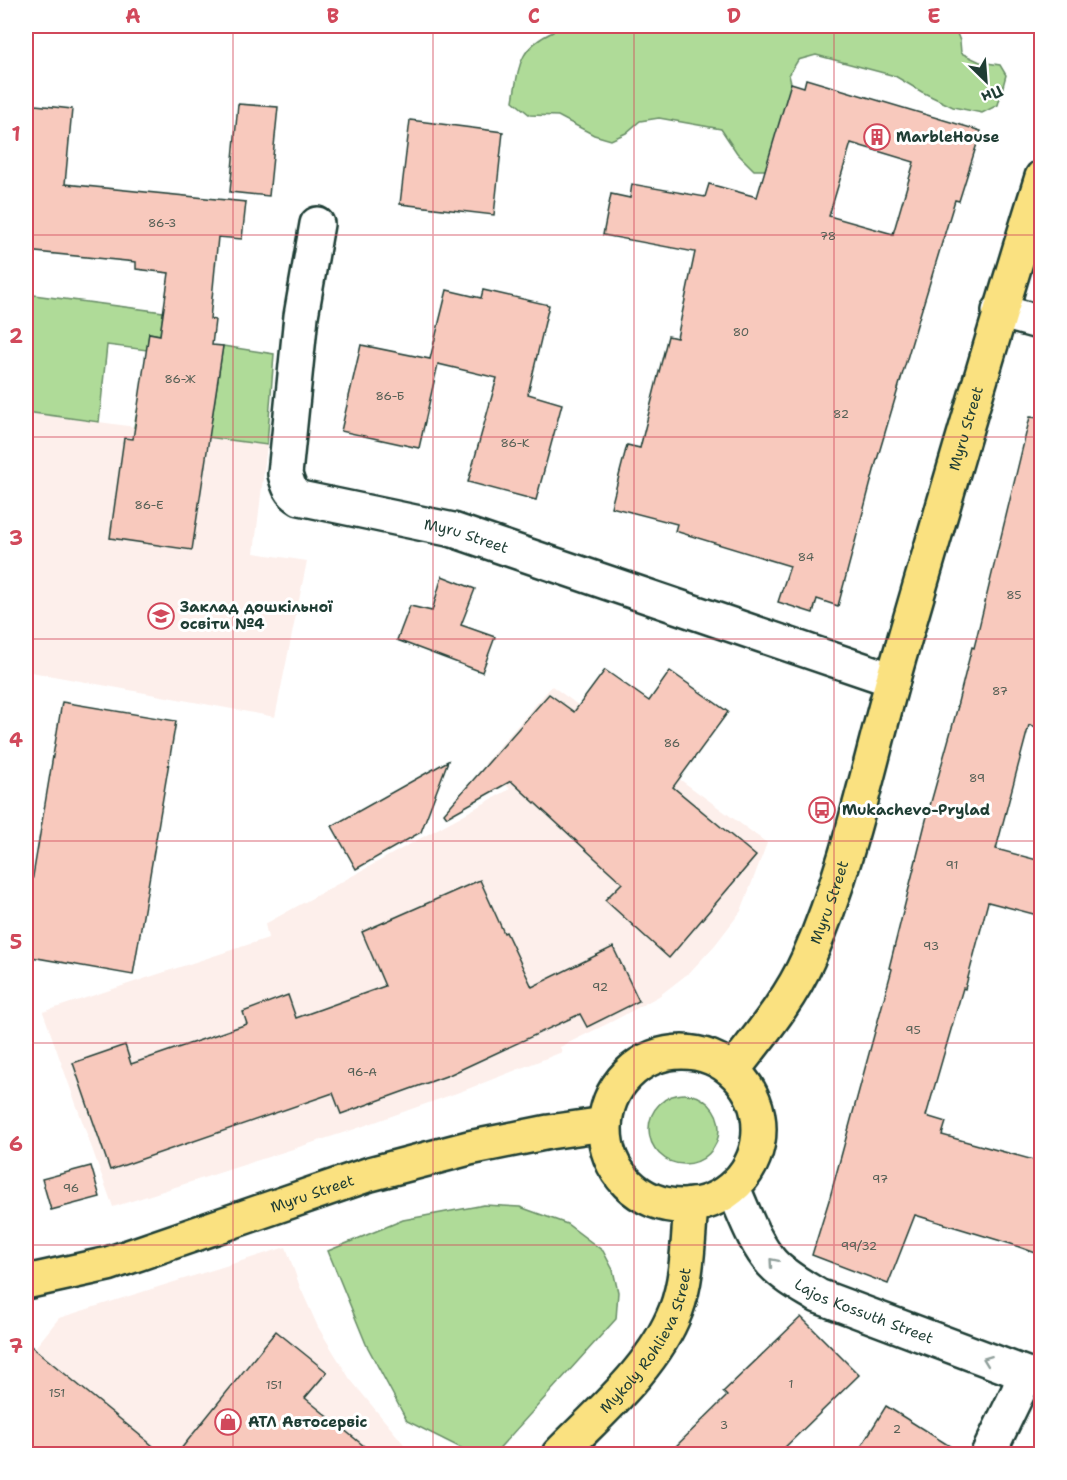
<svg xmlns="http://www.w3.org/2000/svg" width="1067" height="1480" font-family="'Shantell Sans',sans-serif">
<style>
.built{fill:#fdefeb}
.green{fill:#afdb98;stroke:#678c66;stroke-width:1.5}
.building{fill:#f8c9bd;stroke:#1f3d34;stroke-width:1.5;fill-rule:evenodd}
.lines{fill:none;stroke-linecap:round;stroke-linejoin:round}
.minor-casing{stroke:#1f3d34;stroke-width:38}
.major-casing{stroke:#1f3d34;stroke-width:38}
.minor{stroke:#fff;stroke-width:33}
.major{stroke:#fae180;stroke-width:33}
.oneway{stroke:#8f9e9a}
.grid{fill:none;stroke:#d1495b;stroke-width:1.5;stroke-opacity:0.55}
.labels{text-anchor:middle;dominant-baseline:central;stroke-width:6;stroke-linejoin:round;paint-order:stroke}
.number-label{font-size:12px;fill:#556056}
.poi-label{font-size:15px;font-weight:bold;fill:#1f3d34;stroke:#fff;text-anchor:start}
.street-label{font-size:15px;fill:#1f3d34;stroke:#fff}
.neatline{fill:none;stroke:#d1495b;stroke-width:2}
.grid-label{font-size:20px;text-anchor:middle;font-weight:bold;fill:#d1495b}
</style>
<rect width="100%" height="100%" fill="#fff"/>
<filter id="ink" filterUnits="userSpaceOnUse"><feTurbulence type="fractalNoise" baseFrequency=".0167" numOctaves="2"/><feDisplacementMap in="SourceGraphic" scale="12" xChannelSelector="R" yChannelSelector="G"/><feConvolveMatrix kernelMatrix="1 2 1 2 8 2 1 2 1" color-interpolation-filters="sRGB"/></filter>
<g filter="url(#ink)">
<g class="built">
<polygon points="26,412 267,445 254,553 307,561 275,717 26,671"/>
<polygon points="552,686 767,843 741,911 715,945 690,972 659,996 615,1020 560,1047 562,1052 465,1090 355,1129 113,1207 43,1012 268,938 265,924 510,789 485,763"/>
<polygon points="286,1247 300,1287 318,1327 350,1379 412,1454 26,1454 26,1359 59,1318"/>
</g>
<g class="green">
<path d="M 554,26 L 954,26 L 960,41 L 961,53 L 980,62 L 1000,65 L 1006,75 L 998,105 L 982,113 L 953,107 L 922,92 L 895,76 L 816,55 L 798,60 L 789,75 L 791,83 L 777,170 L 754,170 L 737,153 L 721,129 L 659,118 L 640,121 L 626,133 L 611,140 L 594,135 L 558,116 L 530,115 L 513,101 C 519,66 518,48 553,32 Z"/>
<polygon points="26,294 163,312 160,335 149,333 147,350 107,345 99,422 26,412"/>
<polygon points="223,346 274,354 267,445 134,427 138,408 212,419"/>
<circle cx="684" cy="1129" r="35"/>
<polygon points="484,1205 520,1207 567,1224 603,1251 613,1270 618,1292 616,1319 494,1454 473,1454 407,1421 366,1344 328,1251 403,1220"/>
</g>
<g class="building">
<path d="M 806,79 L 981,131 L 959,201 L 955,200 L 917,325 L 876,463 L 838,606 L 817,599 L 813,613 L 778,602 L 790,566 L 675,531 L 677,524 L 611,507 L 627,445 L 640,448 L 668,336 L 677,338 L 695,252 L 603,235 L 611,194 L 630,198 L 632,184 L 705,197 L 709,184 L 757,197 L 791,83 L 804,87 ZM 851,143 L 914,162 L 893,234 L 829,216 Z"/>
<polygon points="26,104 72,109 65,184 246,202 242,239 218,237 210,319 215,320 212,345 223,346 192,550 110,538 124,438 133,439 149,333 160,335 169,273 136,269 136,262 26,251"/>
<polygon points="238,104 278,107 269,196 230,192"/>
<polygon points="410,120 503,132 494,215 400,204"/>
<polygon points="447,290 481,298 483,290 549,305 528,394 562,404 536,500 468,482 497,378 438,364 419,448 341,431 361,345 430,359"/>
<polygon points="1030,417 1041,418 1041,728 1029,725 996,849 1041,861 1041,916 988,902 965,989 963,988 926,1116 946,1122 942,1135 1041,1162 1041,1255 1011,1244 915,1215 888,1284 812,1255 830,1197 892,969 889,968 926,820 958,706 957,706 972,647 974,648"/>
<polygon points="442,576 475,589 461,625 495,637 482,672 397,640 410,606 432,611"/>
<polygon points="605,670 649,701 670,671 728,712 673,787 756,856 669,958 605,900 622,883 511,781 447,817 444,813 549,694 574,712"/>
<polygon points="62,702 176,721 133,975 26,956 26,918"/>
<polygon points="448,761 421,832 356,869 332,826"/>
<polygon points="480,880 504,933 506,932 532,987 613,947 639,1001 587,1027 580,1014 449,1075 341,1114 333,1093 110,1170 73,1063 125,1045 131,1064 247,1024 243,1012 288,995 296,1018 385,986 362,932"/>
<polygon points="91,1166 100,1197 51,1210 42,1179"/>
<polygon points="801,1317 859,1375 777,1455 667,1455 727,1396 723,1392"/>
<polygon points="276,1331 327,1372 305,1398 375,1455 176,1455"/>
<polygon points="26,1342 164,1455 26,1455"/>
<polygon points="886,1406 964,1455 856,1455"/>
</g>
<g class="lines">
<g class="minor-casing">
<g id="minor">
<path id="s1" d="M 317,224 L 301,316 L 285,474 C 288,485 290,492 300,498 L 453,530 L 893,680"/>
<polyline points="999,311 1042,323"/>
<path id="s2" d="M 733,1188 C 744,1212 754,1243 772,1263 C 785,1277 802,1286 818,1296 L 1042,1380"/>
<polyline points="988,1454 1018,1392 1024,1374"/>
</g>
</g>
<g class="major-casing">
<g id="major">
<circle cx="682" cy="1129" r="77"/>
<path id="s3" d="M 733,1070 C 760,1035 790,1000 808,959 C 850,864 870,758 899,658 C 946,497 992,336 1042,177"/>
<path id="s4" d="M 26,1282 L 108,1264 L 370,1174 L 469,1148 L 549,1132 L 605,1124"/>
<path id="s5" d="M 559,1454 C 601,1411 654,1367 676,1310 C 688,1279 688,1238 691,1205"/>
</g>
</g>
<use href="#minor" class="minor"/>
<use href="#major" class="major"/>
</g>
<defs><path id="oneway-chevron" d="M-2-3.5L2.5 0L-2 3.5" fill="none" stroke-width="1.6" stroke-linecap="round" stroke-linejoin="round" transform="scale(1.5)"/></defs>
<g class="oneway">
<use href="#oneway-chevron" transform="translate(773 1262) rotate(-131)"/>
<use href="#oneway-chevron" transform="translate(987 1360) rotate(-159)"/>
</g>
</g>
<path class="grid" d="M 233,26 L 233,1454M 433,26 L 433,1454M 634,26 L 634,1454M 834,26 L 834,1454M 26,235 L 1042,235M 26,437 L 1042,437M 26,639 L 1042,639M 26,841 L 1042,841M 26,1043 L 1042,1043M 26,1245 L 1042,1245"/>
<defs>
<g id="building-ring" transform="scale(1.35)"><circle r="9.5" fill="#fff" stroke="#d1495b" stroke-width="1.5"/><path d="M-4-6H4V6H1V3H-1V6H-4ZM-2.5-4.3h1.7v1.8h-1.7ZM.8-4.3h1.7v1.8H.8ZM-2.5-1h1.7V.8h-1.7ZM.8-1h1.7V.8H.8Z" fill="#d1495b"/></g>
<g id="school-ring" transform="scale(1.35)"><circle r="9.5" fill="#fff" stroke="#d1495b" stroke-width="1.5"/><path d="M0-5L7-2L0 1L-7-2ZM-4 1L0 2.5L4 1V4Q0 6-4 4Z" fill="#d1495b"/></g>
<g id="bus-ring" transform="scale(1.35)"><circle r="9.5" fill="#fff" stroke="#d1495b" stroke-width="1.5"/><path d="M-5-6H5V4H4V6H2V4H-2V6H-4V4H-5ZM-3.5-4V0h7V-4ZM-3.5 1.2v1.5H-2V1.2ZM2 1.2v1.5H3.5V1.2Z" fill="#d1495b"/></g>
<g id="shop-ring" transform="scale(1.35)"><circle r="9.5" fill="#fff" stroke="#d1495b" stroke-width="1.5"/><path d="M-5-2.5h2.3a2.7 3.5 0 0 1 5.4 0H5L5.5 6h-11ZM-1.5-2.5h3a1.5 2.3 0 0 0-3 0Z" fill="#d1495b"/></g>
</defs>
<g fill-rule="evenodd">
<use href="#building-ring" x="877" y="137"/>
<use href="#school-ring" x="161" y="616"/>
<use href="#bus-ring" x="822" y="810"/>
<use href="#shop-ring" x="228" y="1422"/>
</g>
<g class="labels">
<g class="number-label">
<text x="162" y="223">86-З</text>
<text x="828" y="236">78</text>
<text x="741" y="332">80</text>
<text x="180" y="379">86-Ж</text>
<text x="390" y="396">86-Б</text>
<text x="841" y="414">82</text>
<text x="515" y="443">86-К</text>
<text x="149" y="505">86-Е</text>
<text x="806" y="557">84</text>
<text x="1014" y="595">85</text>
<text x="1000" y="691">87</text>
<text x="672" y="743">86</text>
<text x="977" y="778">89</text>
<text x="952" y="865">91</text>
<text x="931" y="946">93</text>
<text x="600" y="987">92</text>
<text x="913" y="1030">95</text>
<text x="362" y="1072">96-А</text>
<text x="880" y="1179">97</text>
<text x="71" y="1188">96</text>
<text x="859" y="1246">99/32</text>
<text x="791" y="1384">1</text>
<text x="274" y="1385">151</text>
<text x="57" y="1393">151</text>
<text x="724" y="1425">3</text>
<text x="897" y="1429">2</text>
</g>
<g class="poi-label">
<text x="896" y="137">MarbleHouse</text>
<text x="180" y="607">Заклад дошкільної<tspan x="180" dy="17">освіти №4</tspan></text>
<text x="842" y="810">Mukachevo-Prylad</text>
<text x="248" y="1422">АТЛ Автосервіс</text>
</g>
<g class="street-label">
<text stroke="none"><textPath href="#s3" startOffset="688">Myru Street</textPath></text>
<text stroke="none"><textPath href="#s1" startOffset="452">Myru Street</textPath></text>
<text stroke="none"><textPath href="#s3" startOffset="195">Myru Street</textPath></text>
<text stroke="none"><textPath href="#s4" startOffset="300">Myru Street</textPath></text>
<text stroke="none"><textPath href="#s2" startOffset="190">Lajos Kossuth Street</textPath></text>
<text stroke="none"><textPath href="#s5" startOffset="146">Mykoly Rohlieva Street</textPath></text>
</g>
</g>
<rect width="1067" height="1480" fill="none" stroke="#fff" stroke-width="66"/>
<g transform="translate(986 81) rotate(155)" stroke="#ffffff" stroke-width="4.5" paint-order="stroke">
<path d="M0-4.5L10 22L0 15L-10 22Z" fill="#1f3d34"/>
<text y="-9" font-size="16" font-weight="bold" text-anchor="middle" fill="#1f3d34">Пн</text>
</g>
<rect x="33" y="33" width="1001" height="1414" class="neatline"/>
<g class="grid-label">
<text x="133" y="23">A</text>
<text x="333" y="23">B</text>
<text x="534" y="23">C</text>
<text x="734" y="23">D</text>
<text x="934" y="23">E</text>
<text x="16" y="141">1</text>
<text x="16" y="343">2</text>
<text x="16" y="545">3</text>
<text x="16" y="747">4</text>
<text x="16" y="949">5</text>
<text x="16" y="1151">6</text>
<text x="16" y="1353">7</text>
</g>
</svg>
